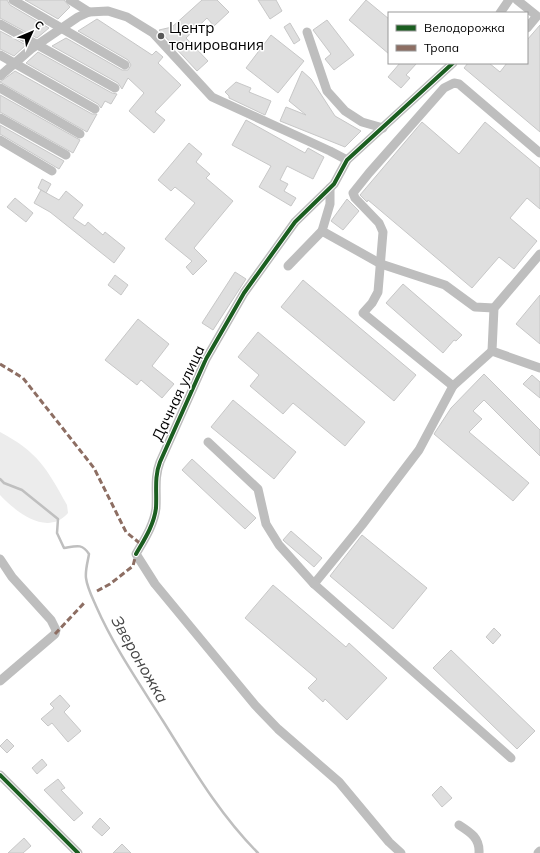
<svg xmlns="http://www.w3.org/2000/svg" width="540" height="853" font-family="Mulish,sans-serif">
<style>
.green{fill:#ececec}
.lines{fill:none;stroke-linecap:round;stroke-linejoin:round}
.stream{stroke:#bfbfbf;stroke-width:2.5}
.building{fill:#dfdfdf;stroke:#c7c7c7}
.minor{stroke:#bebebe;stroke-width:9}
.quiet{stroke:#8d6e63;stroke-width:3;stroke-dasharray:6 3;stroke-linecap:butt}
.cycleway-casing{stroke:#fff;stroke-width:6}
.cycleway{stroke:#1b5e20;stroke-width:4}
.poi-dot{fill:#595959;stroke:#fff;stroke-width:1.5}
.labels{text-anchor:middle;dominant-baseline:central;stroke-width:3;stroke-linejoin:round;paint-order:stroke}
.poi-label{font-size:15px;fill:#000;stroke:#fff;text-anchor:start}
.street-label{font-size:15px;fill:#000;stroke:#fff}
.water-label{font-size:16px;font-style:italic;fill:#444;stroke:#fff}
</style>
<rect width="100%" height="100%" fill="#fff"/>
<path class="green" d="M 0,432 C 38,452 47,469 67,505 L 68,513 C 47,537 16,512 0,495 Z"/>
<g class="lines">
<path class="stream" d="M 0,479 L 4,483 L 22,490 L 58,519 L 57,533 L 64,548 C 76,546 82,543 89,554 C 88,561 85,570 86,578 C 87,587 92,597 96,606 C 114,647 139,683 163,721 C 192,767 219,814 258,853"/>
</g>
<g class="building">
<polygon points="0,0 7,0 10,5 49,28 37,38 0,18"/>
<polygon points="25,0 64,0 70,7 58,19"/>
<polygon points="202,0 217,0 229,12 214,26 207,18 186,38 208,61 197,71 159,30 172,27"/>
<polygon points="258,0 276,0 282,11 270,19"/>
<polygon points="366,0 389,19 389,54 349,20"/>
<polygon points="97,19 152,55 156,51 163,57 158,63 181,85 155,112 165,120 154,133 129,111 144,93 128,78 122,89 118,83 52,46 66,38 122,70 128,70 131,65 128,60 78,31"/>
<polygon points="327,20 354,55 334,70 325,59 331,54 313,30"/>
<polygon points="290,23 300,40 294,44 284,27"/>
<polygon points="540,25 540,132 464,68 468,63 489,63 500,72 507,63 527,63 527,40"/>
<polygon points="0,31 26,45 14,56 0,49"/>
<polygon points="271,35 304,61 278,93 246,68"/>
<polygon points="38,52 112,93 117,94 111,104 105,101 101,108 98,104 26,63"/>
<polygon points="400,63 417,63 406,75 410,78 401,88 388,77"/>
<polygon points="15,71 92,114 97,114 87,132 0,82"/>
<polygon points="302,71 311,79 335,116 361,131 345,147 280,121 286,107 306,115 289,101"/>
<polygon points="236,82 251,88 249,92 271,101 265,115 229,98 229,96 225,92"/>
<polygon points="0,95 80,140 73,153 0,112"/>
<polygon points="246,120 305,153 308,148 324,157 313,179 287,166 280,180 288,184 284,191 296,198 291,206 259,187 271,166 232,145"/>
<polygon points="422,122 459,154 485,122 540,168 540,209 527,198 510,218 537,241 514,269 499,257 472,288 368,200 367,202 360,195"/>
<polygon points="0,125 64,161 59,169 0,134"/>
<polygon points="189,143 202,154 196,162 210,174 206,178 233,201 194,248 207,261 193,275 186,267 192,261 165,239 195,203 175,187 171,191 158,180"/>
<polygon points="42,179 51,184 46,193 38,188"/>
<polygon points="41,190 59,200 66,191 83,205 73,218 85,226 88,222 103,235 105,232 125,248 114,263 50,212 34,203"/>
<polygon points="15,198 33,213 26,222 7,207"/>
<polygon points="347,199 359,211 343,230 331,221"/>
<polygon points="235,272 246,279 213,330 202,323"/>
<polygon points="115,275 128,285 121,295 108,285"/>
<polygon points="303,280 416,375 394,401 281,307"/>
<polygon points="403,284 462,335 456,341 454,340 443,353 386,303"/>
<polygon points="540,295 540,344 516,324"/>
<polygon points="138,319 169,344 152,366 174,384 162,398 141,380 137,385 105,360"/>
<polygon points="258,332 365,422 345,446 293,403 283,414 250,386 259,375 238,357"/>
<polygon points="484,374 540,430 540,456 484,400 473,411 482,419 469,432 529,483 513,501 434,434 451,408"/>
<polygon points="532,375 540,382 540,398 523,384"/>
<polygon points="233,400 296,452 274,479 211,427"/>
<polygon points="192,459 256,518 245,529 182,470"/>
<polygon points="291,531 322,558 314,567 284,541 283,540"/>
<polygon points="362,535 427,588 393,629 330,576"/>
<polygon points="273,585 346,647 349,643 387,678 347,720 325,699 323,702 308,688 317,679 245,618"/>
<polygon points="494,628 501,635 493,644 486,637"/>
<polygon points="451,650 535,731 517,749 433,668"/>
<polygon points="60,695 70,706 64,712 81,731 68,742 52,723 48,726 41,719 54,708 50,704"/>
<polygon points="7,739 14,746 7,753 0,746"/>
<polygon points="42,759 47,765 37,774 32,768"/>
<polygon points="58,779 65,788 61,790 83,813 74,821 44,790"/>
<polygon points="441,786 452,798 442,807 432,795"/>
<polygon points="100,818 110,828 102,836 92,827"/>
<polygon points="24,838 31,846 23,853 8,853"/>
<polygon points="122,844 131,853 113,853"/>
</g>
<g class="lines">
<g class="minor">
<polyline points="13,0 125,65"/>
<polyline points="70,0 89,12"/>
<polyline points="517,0 537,16 527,28"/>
<polyline points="500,13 509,0"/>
<polyline points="0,24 115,88"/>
<polyline points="307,32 327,91 345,111 362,122 383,128"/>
<polyline points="0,55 95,109"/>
<polyline points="0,76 31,49 78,17 89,12 108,11 127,17 153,33 212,97 330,151 347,160"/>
<polyline points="0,88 80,134"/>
<polyline points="0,118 66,155"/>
<polyline points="0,140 52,171"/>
<polyline points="330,188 330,204 322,231 381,264 445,285 475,307 494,308"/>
<polyline points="540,254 494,308 492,351 540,368"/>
<polyline points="288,266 322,231"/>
<polyline points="492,351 453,386 363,313 372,303 378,292 383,232 379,223 355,198 353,193 369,173 444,88 454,83 459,84 540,153"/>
<polyline points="208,442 258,489 266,524 279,545 314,584 362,525 419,450 453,386"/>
<polyline points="0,559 12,577 51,620 56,630 55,634 0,681"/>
<polyline points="314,584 511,758"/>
<polyline points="0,775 78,853"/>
<path d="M 459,825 C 470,832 480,838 479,853"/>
<path d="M 401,853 L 389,842 L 339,782 L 278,729 L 255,705 L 155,584 L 136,554 C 144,540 154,525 156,508 C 157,492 154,477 160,462 L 206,359 L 244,293 L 295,222 L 334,184 L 347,160 L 453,63"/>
<polyline points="538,853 540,851"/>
</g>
<g class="quiet">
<polyline points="0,364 23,378 94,468 126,532 142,545"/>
<polyline points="97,591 110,584 133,566 136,554"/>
<polyline points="55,634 85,602"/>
</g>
<g class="cycleway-casing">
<g id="cycleway">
<path d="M 136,554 C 144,540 154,525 156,508 C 157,492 154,477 160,462 L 206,359 L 244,293 L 295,222 L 334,184 L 347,160 L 453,63"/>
<polyline points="0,775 78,853"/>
</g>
</g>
<use href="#cycleway" class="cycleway"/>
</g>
<circle class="poi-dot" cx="161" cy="36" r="4"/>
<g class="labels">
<g class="poi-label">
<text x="169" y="27">Центр<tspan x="169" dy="17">тонирования</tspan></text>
</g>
<g class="street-label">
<text transform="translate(178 393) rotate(-65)">Дачная улица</text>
</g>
<g class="water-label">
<text transform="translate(140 659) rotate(60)">Звероножка</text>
</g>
</g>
<rect x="388" y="12" width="140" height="52" fill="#ffffff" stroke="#999999"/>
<rect x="396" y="25" width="20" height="6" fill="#1b5e20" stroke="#999999"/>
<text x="424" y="32" font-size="12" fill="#000000">Велодорожка</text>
<rect x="396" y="45" width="20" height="6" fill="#8d6e63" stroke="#999999"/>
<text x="424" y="52" font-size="12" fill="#000000">Тропа</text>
<g transform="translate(32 32) rotate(46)" stroke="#ffffff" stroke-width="3" paint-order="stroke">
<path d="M0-3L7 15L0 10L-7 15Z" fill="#000000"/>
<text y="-6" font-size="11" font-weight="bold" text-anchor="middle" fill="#000000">С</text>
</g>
</svg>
